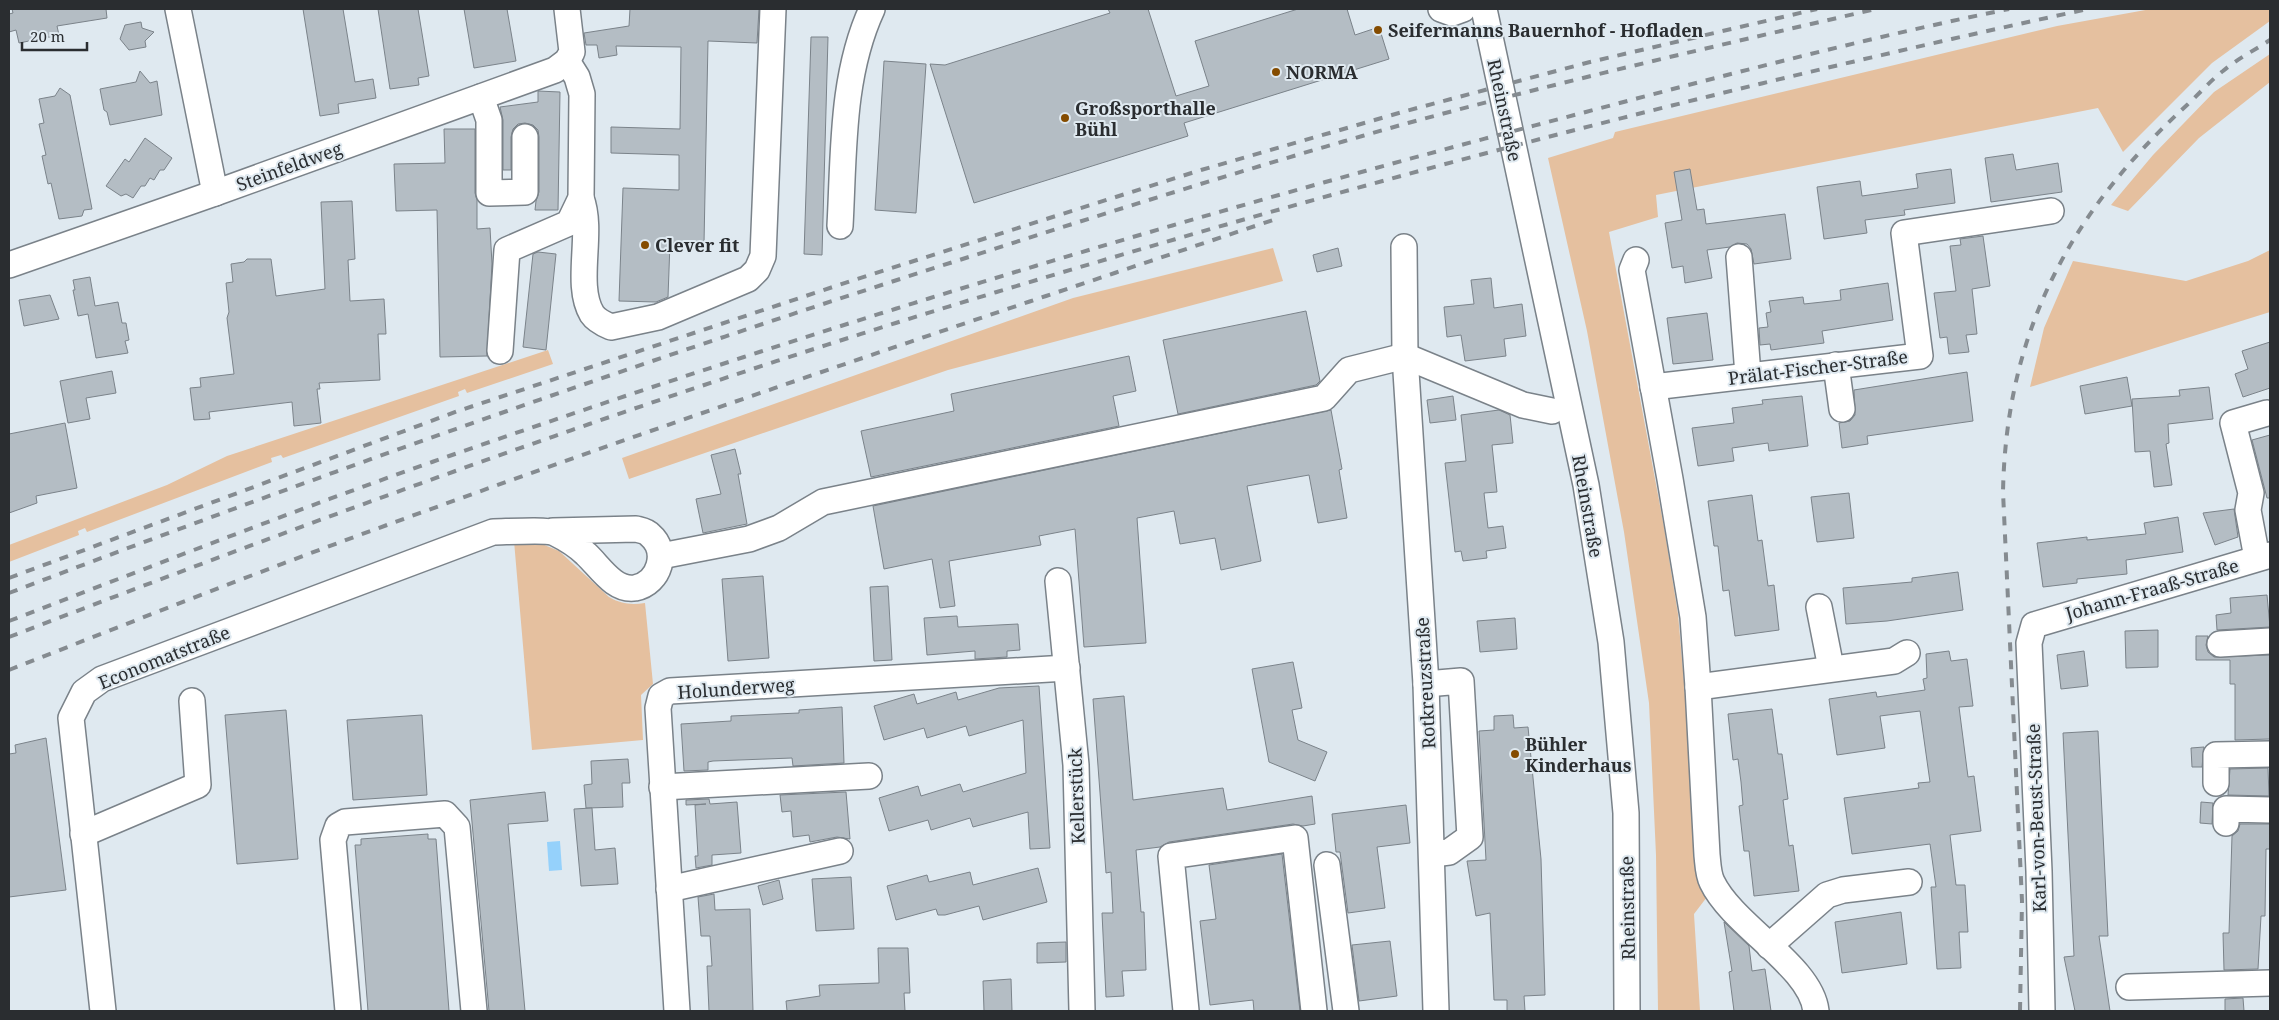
<svg xmlns="http://www.w3.org/2000/svg" width="2279" height="1020" font-family="'Noto Serif',serif">
<style>
.green{fill:#e5c09f}
.water{fill:#95d1fb}
.building{fill:#b4bdc4;stroke:#7b838a}
.lines{fill:none;stroke-linecap:round;stroke-linejoin:round}
.minor-casing{stroke:#7a8289;stroke-width:28}
.minor{stroke:#fff;stroke-width:25}
.rail{stroke:#858b90;stroke-width:4;stroke-dasharray:9 9;stroke-linecap:butt}
.poi-dot{fill:#854c00;stroke:#dfe9f0;stroke-width:2}
.labels{text-anchor:middle;dominant-baseline:central;stroke-width:4;stroke-linejoin:round;paint-order:stroke}
.poi-label{font-size:18px;font-weight:bold;fill:#2a2d30;stroke:#dfe9f0;text-anchor:start}
.street-label{font-size:18px;fill:#2a2d30;stroke:#dfe9f0}
</style>
<rect width="100%" height="100%" fill="#dfe9f0"/>
<g class="green">
<polygon points="2151,9 2270,9 2270,21 2212,63 2123,152 2098,108 1656,195 1658,217 1609,232 1664,527 1678,614 1701,875 1710,893 1694,914 1700,1011 1658,1011 1656,855 1649,703 1624,532 1587,331 1548,158 1613,138 1615,132 2057,26"/>
<polygon points="2270,54 2270,82 2199,138 2128,211 2111,205 2153,155 2214,92"/>
<polygon points="1273,248 1283,281 948,370 629,479 622,458 1073,298"/>
<polygon points="2270,250 2270,312 2030,387 2044,328 2073,261 2186,281 2248,261"/>
<polygon points="548,350 553,364 467,393 465,389 458,392 459,396 283,458 281,455 271,458 272,462 87,532 85,528 78,531 79,535 9,562 9,545 167,485 227,456"/>
<path d="M 514,541 L 537,542 L 559,551 L 609,597 C 621,604 631,605 645,603 L 653,684 L 641,695 L 643,740 L 532,750 Z"/>
</g>
<polygon class="water" points="560,841 562,870 549,871 547,842"/>
<g class="building">
<polygon points="12,9 106,9 107,18 57,26 59,35 19,43 16,30 9,32 9,14 13,13"/>
<polygon points="303,9 343,9 355,82 373,79 376,98 338,104 339,113 320,116"/>
<polygon points="378,9 418,9 429,76 418,78 419,85 390,89"/>
<polygon points="464,9 507,9 516,61 474,68"/>
<polygon points="630,9 759,9 757,43 708,41 704,243 670,243 668,297 656,302 619,301 623,188 679,190 679,155 611,153 611,127 680,129 681,47 616,46 617,55 599,58 597,45 586,45 584,33 629,26"/>
<polygon points="1108,9 1148,9 1176,96 1209,86 1195,41 1298,9 1347,9 1355,35 1379,27 1389,59 1184,123 1188,136 974,203 930,64 945,65 1110,13"/>
<polygon points="141,22 142,28 154,32 145,41 146,47 129,50 120,39 125,25"/>
<polygon points="811,37 828,37 822,255 804,254"/>
<polygon points="884,61 926,64 916,213 875,210"/>
<polygon points="140,71 150,83 157,81 162,115 110,125 107,112 104,110 100,89 136,82"/>
<polygon points="60,88 70,95 92,209 84,210 82,216 59,219 51,183 48,184 42,156 46,155 39,124 44,123 39,99 55,96"/>
<polygon points="538,91 560,92 558,210 535,210 536,201 539,192 539,137 538,130 533,125 525,123 518,124 513,129 511,137 511,170 503,170 503,120 500,107 538,102"/>
<polygon points="444,129 475,129 475,193 477,200 477,229 490,228 492,264 487,356 440,357 437,210 396,211 394,164 445,163"/>
<polygon points="145,138 172,158 164,170 160,170 154,180 150,178 145,186 141,186 133,198 126,194 121,196 106,186 125,159 129,162"/>
<polygon points="2013,154 2016,170 2058,163 2062,192 1991,202 1985,158"/>
<polygon points="1690,169 1697,210 1704,209 1706,224 1785,214 1791,259 1754,264 1751,249 1747,244 1737,243 1730,247 1707,250 1712,278 1685,283 1683,266 1672,268 1665,223 1682,220 1674,172"/>
<polygon points="1951,169 1955,203 1904,210 1905,215 1865,220 1867,233 1824,239 1817,187 1860,181 1862,196 1918,188 1916,174"/>
<polygon points="352,201 355,259 348,260 350,301 384,299 386,334 378,334 380,380 319,383 320,389 317,389 321,423 294,426 292,402 209,412 210,419 194,420 190,388 201,387 200,378 234,374 227,318 229,312 226,283 233,282 231,264 244,262 247,259 271,259 276,296 325,289 321,202"/>
<polygon points="1983,236 1990,286 1972,289 1977,334 1966,335 1969,352 1949,354 1947,337 1940,338 1934,293 1956,291 1950,246 1961,245 1960,239"/>
<polygon points="1338,248 1342,266 1317,272 1313,255"/>
<polygon points="538,252 556,254 546,350 523,347 533,254"/>
<polygon points="90,277 95,306 118,302 122,323 126,323 129,340 125,341 128,353 96,358 88,314 78,316 73,290 75,290 73,280"/>
<polygon points="1491,278 1494,308 1522,304 1526,336 1504,339 1506,356 1465,361 1461,335 1447,337 1444,307 1474,304 1471,280"/>
<polygon points="1888,283 1893,320 1822,331 1824,343 1771,350 1770,344 1760,345 1759,328 1768,327 1766,313 1771,312 1769,301 1803,297 1804,304 1841,300 1840,290"/>
<polygon points="50,295 59,319 24,326 19,300"/>
<polygon points="1306,311 1320,381 1316,385 1178,414 1163,340"/>
<polygon points="1707,313 1713,360 1673,364 1667,318"/>
<polygon points="2270,342 2270,388 2243,397 2235,374 2248,369 2242,351"/>
<polygon points="1129,356 1136,391 1113,396 1119,426 871,477 861,431 954,411 951,394"/>
<polygon points="112,371 116,393 86,398 90,419 68,423 60,381"/>
<polygon points="1967,372 1973,421 1867,436 1868,444 1842,448 1839,423 1850,421 1855,415 1854,390"/>
<polygon points="2127,377 2132,406 2085,414 2080,386"/>
<polygon points="2209,387 2213,419 2168,424 2169,443 2166,444 2172,485 2154,487 2150,451 2135,452 2132,399 2180,396 2179,390"/>
<polygon points="1453,396 1456,420 1430,423 1427,400"/>
<polygon points="1802,396 1808,446 1769,451 1768,443 1732,448 1734,461 1698,466 1692,428 1734,423 1732,408 1763,404 1762,400"/>
<polygon points="1331,410 1342,469 1339,470 1347,518 1318,523 1309,475 1247,486 1261,561 1221,570 1215,538 1180,544 1174,511 1137,518 1146,643 1084,647 1075,529 1039,536 1041,545 949,561 955,606 940,608 932,559 884,569 873,506"/>
<polygon points="1499,410 1510,415 1513,443 1492,445 1497,492 1484,493 1488,528 1503,526 1506,548 1486,551 1487,558 1463,561 1461,551 1455,552 1445,463 1466,461 1461,415"/>
<polygon points="65,423 77,488 36,496 37,503 9,513 9,434"/>
<polygon points="2270,435 2270,498 2267,498 2252,440"/>
<polygon points="735,449 741,474 738,474 747,524 703,533 696,499 721,494 711,455"/>
<polygon points="1849,493 1854,538 1817,542 1811,497"/>
<polygon points="1752,495 1758,541 1762,540 1768,586 1774,585 1779,630 1735,636 1729,590 1723,591 1718,546 1714,546 1708,501"/>
<polygon points="2234,509 2238,537 2215,545 2203,513"/>
<polygon points="2178,517 2183,552 2126,560 2127,574 2077,579 2077,583 2043,587 2037,543 2087,537 2087,540 2146,534 2144,523"/>
<polygon points="1958,572 1963,610 1887,621 1846,624 1843,588 1912,582 1912,578"/>
<polygon points="763,576 769,658 728,661 722,579"/>
<polygon points="888,586 892,660 874,661 870,587"/>
<polygon points="2267,595 2270,627 2217,630 2216,615 2231,613 2230,598"/>
<polygon points="957,616 958,627 1018,624 1020,650 1007,651 1007,657 975,659 975,651 927,655 924,618"/>
<polygon points="1515,618 1517,649 1480,652 1477,621"/>
<polygon points="2158,630 2158,667 2126,668 2125,631"/>
<polygon points="2196,636 2208,636 2206,645 2208,652 2214,657 2270,655 2270,739 2235,740 2235,684 2230,684 2230,660 2196,660"/>
<polygon points="1949,651 1951,661 1967,659 1973,706 1959,707 1968,777 1974,776 1981,831 1950,835 1956,885 1965,885 1968,932 1959,932 1961,968 1937,969 1931,887 1936,887 1930,844 1852,854 1844,798 1919,788 1918,783 1930,782 1920,711 1880,716 1885,748 1837,755 1829,699 1876,692 1877,697 1925,690 1923,679 1927,678 1926,654"/>
<polygon points="2084,651 2088,686 2061,689 2057,655"/>
<polygon points="1293,662 1302,708 1292,710 1298,740 1327,752 1315,781 1269,762 1252,669"/>
<polygon points="1039,686 1050,848 1030,849 1028,812 973,827 970,818 931,830 928,820 889,831 879,798 918,786 921,796 960,784 963,792 1026,773 1023,720 969,736 966,726 927,738 924,728 884,740 874,706 914,694 917,704 956,692 958,700 999,688"/>
<polygon points="1124,696 1133,800 1223,788 1227,810 1312,796 1315,824 1303,826 1293,824 1169,842 1160,847 1136,850 1141,912 1144,912 1146,970 1122,971 1124,996 1106,997 1102,913 1113,913 1111,872 1106,873 1093,699"/>
<polygon points="842,707 844,763 793,766 792,758 713,761 708,762 708,770 684,771 681,724 731,721 731,716 799,713 799,710"/>
<polygon points="1772,709 1778,754 1782,754 1788,799 1783,800 1789,846 1793,845 1799,891 1754,896 1749,851 1744,851 1739,806 1743,805 1741,782 1738,759 1733,760 1728,714"/>
<polygon points="286,710 298,859 237,864 225,715"/>
<polygon points="422,715 427,795 353,800 347,720"/>
<polygon points="1513,715 1514,728 1528,727 1541,859 1545,995 1524,996 1525,1011 1507,1011 1507,1000 1494,1000 1490,913 1476,916 1467,861 1486,860 1479,731 1494,730 1494,716"/>
<polygon points="2098,731 2108,936 2099,936 2110,1011 2075,1011 2064,957 2074,956 2063,733"/>
<polygon points="46,738 66,890 9,897 9,754 16,753 15,745"/>
<polygon points="2204,747 2202,767 2192,767 2191,748"/>
<polygon points="628,759 630,783 622,783 623,807 586,808 584,785 592,784 591,761"/>
<polygon points="2268,768 2269,796 2228,795 2230,769"/>
<polygon points="545,792 548,821 508,824 525,1011 489,1011 470,800"/>
<polygon points="846,792 850,839 837,837 810,842 809,835 793,837 791,811 782,812 780,795"/>
<polygon points="709,799 710,804 737,802 741,853 712,855 712,865 696,868 695,856 698,856 695,805 706,804 686,805 686,800"/>
<polygon points="2201,802 2213,803 2212,824 2200,823"/>
<polygon points="1406,805 1410,843 1377,847 1385,908 1348,913 1340,852 1336,852 1332,814"/>
<polygon points="592,808 595,850 615,848 618,884 581,886 574,809"/>
<polygon points="2240,824 2270,824 2270,849 2266,849 2265,916 2261,916 2258,969 2224,970 2223,933 2229,933 2232,836 2238,831"/>
<polygon points="428,834 428,839 436,839 449,1011 368,1011 355,845 361,845 361,839"/>
<polygon points="1282,854 1300,1011 1254,1011 1253,1000 1210,1005 1200,921 1216,919 1209,865"/>
<polygon points="1038,868 1047,902 983,920 979,906 945,915 938,915 936,909 896,920 887,886 927,875 929,882 970,872 973,885"/>
<polygon points="851,877 854,929 816,931 812,879"/>
<polygon points="779,880 783,899 763,905 758,886"/>
<polygon points="714,894 715,910 750,909 753,1011 709,1011 707,966 712,966 710,936 701,936 698,897"/>
<polygon points="1901,912 1907,964 1842,973 1835,922"/>
<polygon points="1724,922 1749,946 1752,971 1765,969 1771,1011 1734,1011 1729,972 1732,971"/>
<polygon points="1390,941 1397,996 1359,1001 1352,945"/>
<polygon points="1066,942 1066,962 1037,963 1037,943"/>
<polygon points="878,948 908,948 910,993 904,993 905,1011 787,1011 786,1001 820,996 819,985 879,983"/>
<polygon points="1011,979 1012,1011 984,1011 983,981"/>
<polygon points="2243,998 2244,1011 2225,1011 2225,999"/>
</g>
<g class="lines">
<g class="minor-casing">
<g id="minor">
<polyline points="178,9 215,193"/>
<polyline points="1441,9 1452,13 1463,9"/>
<polyline points="1484,9 1586,485 1611,642 1626,813 1627,1011"/>
<polyline points="481,97 489,120 489,193 525,192 525,137"/>
<path d="M 581,198 C 594,233 574,284 592,314 C 596,320 604,324 611,327 L 658,317 L 748,279 L 757,270 L 763,256 L 773,9"/>
<path d="M 840,226 C 844,154 841,76 872,9"/>
<polyline points="1404,247 1405,356 1426,684 1436,1011"/>
<polyline points="1739,257 1748,375"/>
<path d="M 1636,260 L 1632,270 L 1670,479 L 1693,617 L 1698,687 L 1707,855 C 1708,864 1708,874 1712,882 C 1733,926 1811,966 1816,1011"/>
<polyline points="9,265 215,193 555,70 567,61 572,52 567,9"/>
<polyline points="500,351 507,250 569,223 581,198 582,94 577,77 567,61"/>
<polyline points="1836,365 1842,409"/>
<polyline points="1653,387 1920,356 1904,233 2051,211"/>
<polyline points="661,556 749,539 779,528 823,502 1324,398 1349,370 1405,356 1523,405 1552,411"/>
<polyline points="2257,558 2248,510 2251,493 2233,423 2267,413"/>
<polyline points="1058,581 1076,765 1082,1011"/>
<polyline points="1819,607 1831,668"/>
<polyline points="2220,644 2270,641"/>
<polyline points="1426,684 1461,681 1470,837 1449,852 1433,854"/>
<polyline points="1698,687 1894,661 1907,653"/>
<polyline points="2216,783 2216,755 2270,754"/>
<polyline points="662,787 869,776"/>
<polyline points="2226,823 2226,809 2270,810"/>
<polyline points="83,834 198,785 192,701"/>
<polyline points="1327,865 1346,1011"/>
<polyline points="669,889 840,851"/>
<polyline points="1769,946 1827,895 1843,890 1909,882"/>
<polyline points="2129,987 2270,983"/>
<path d="M 103,1011 L 71,718 L 84,692 L 102,679 L 493,532 C 505,532 546,529 555,533 C 565,538 578,546 586,554 C 600,567 614,591 635,588 C 660,583 669,551 650,535 C 647,531 640,530 636,529 L 553,531"/>
<polyline points="348,1011 333,840 338,826 345,822 445,814 457,827 474,1011"/>
<polyline points="677,1011 658,708 661,696 670,691 1067,668"/>
<polyline points="1186,1011 1171,856 1295,838 1314,1011"/>
<polyline points="2042,1011 2039,871 2029,643 2034,625 2270,555"/>
</g>
</g>
<use href="#minor" class="minor"/>
<g class="rail">
<polyline points="9,578 458,411 857,279 1201,170 1406,111 1590,62 1817,9"/>
<path d="M 9,593 C 334,469 662,354 994,249 C 1131,205 1269,162 1408,123 C 1563,81 1720,45 1876,9"/>
<path d="M 9,621 C 150,567 290,512 432,462 C 793,336 1159,224 1529,127 C 1688,85 1847,42 2009,9"/>
<path d="M 9,637 C 342,509 678,387 1020,285 C 1372,179 1729,86 2088,9"/>
<path d="M 9,670 C 134,621 260,571 387,525 C 680,418 977,319 1273,220"/>
<path d="M 2020,1011 L 2022,901 L 2003,492 C 2006,332 2070,212 2187,105 C 2199,94 2210,81 2223,71 C 2237,59 2255,50 2270,40"/>
</g>
</g>
<g class="poi-dot">
<circle cx="1378" cy="30" r="5"/>
<circle cx="1276" cy="72" r="5"/>
<circle cx="1065" cy="118" r="5"/>
<circle cx="645" cy="245" r="5"/>
<circle cx="1515" cy="754" r="5"/>
</g>
<g class="labels">
<g class="poi-label">
<text x="1388" y="30">Seifermanns Bauernhof - Hofladen</text>
<text x="1286" y="72">NORMA</text>
<text x="1075" y="108">Großsporthalle<tspan x="1075" dy="21">Bühl</tspan></text>
<text x="655" y="245">Clever fit</text>
<text x="1525" y="744">Bühler<tspan x="1525" dy="21">Kinderhaus</tspan></text>
</g>
<g class="street-label">
<text transform="translate(1505 110) rotate(78)">Rheinstraße</text>
<text transform="translate(289 166) rotate(-20)">Steinfeldweg</text>
<text transform="translate(1818 367) rotate(-7)">Prälat-Fischer-Straße</text>
<text transform="translate(1588 506) rotate(80)">Rheinstraße</text>
<text transform="translate(2152 589) rotate(-16)">Johann-Fraaß-Straße</text>
<text transform="translate(164 657) rotate(-22)">Economatstraße</text>
<text transform="translate(1425 683) rotate(-93)">Rotkreuzstraße</text>
<text transform="translate(736 688) rotate(-4)">Holunderweg</text>
<text transform="translate(1076 796) rotate(-92)">Kellerstück</text>
<text transform="translate(2036 818) rotate(-92)">Karl-von-Beust-Straße</text>
<text transform="translate(1627 908) rotate(-91)">Rheinstraße</text>
</g>
</g>
<rect width="2279" height="1020" fill="none" stroke="#2a2d30" stroke-width="20"/>
<path d="M22 42v8h65v-8" fill="none" stroke="#2a2d30" stroke-width="2.5"/>
<text x="30" y="42" font-size="15" fill="#2a2d30" stroke="#dfe9f0" stroke-width="4" paint-order="stroke">20 m</text>
</svg>
